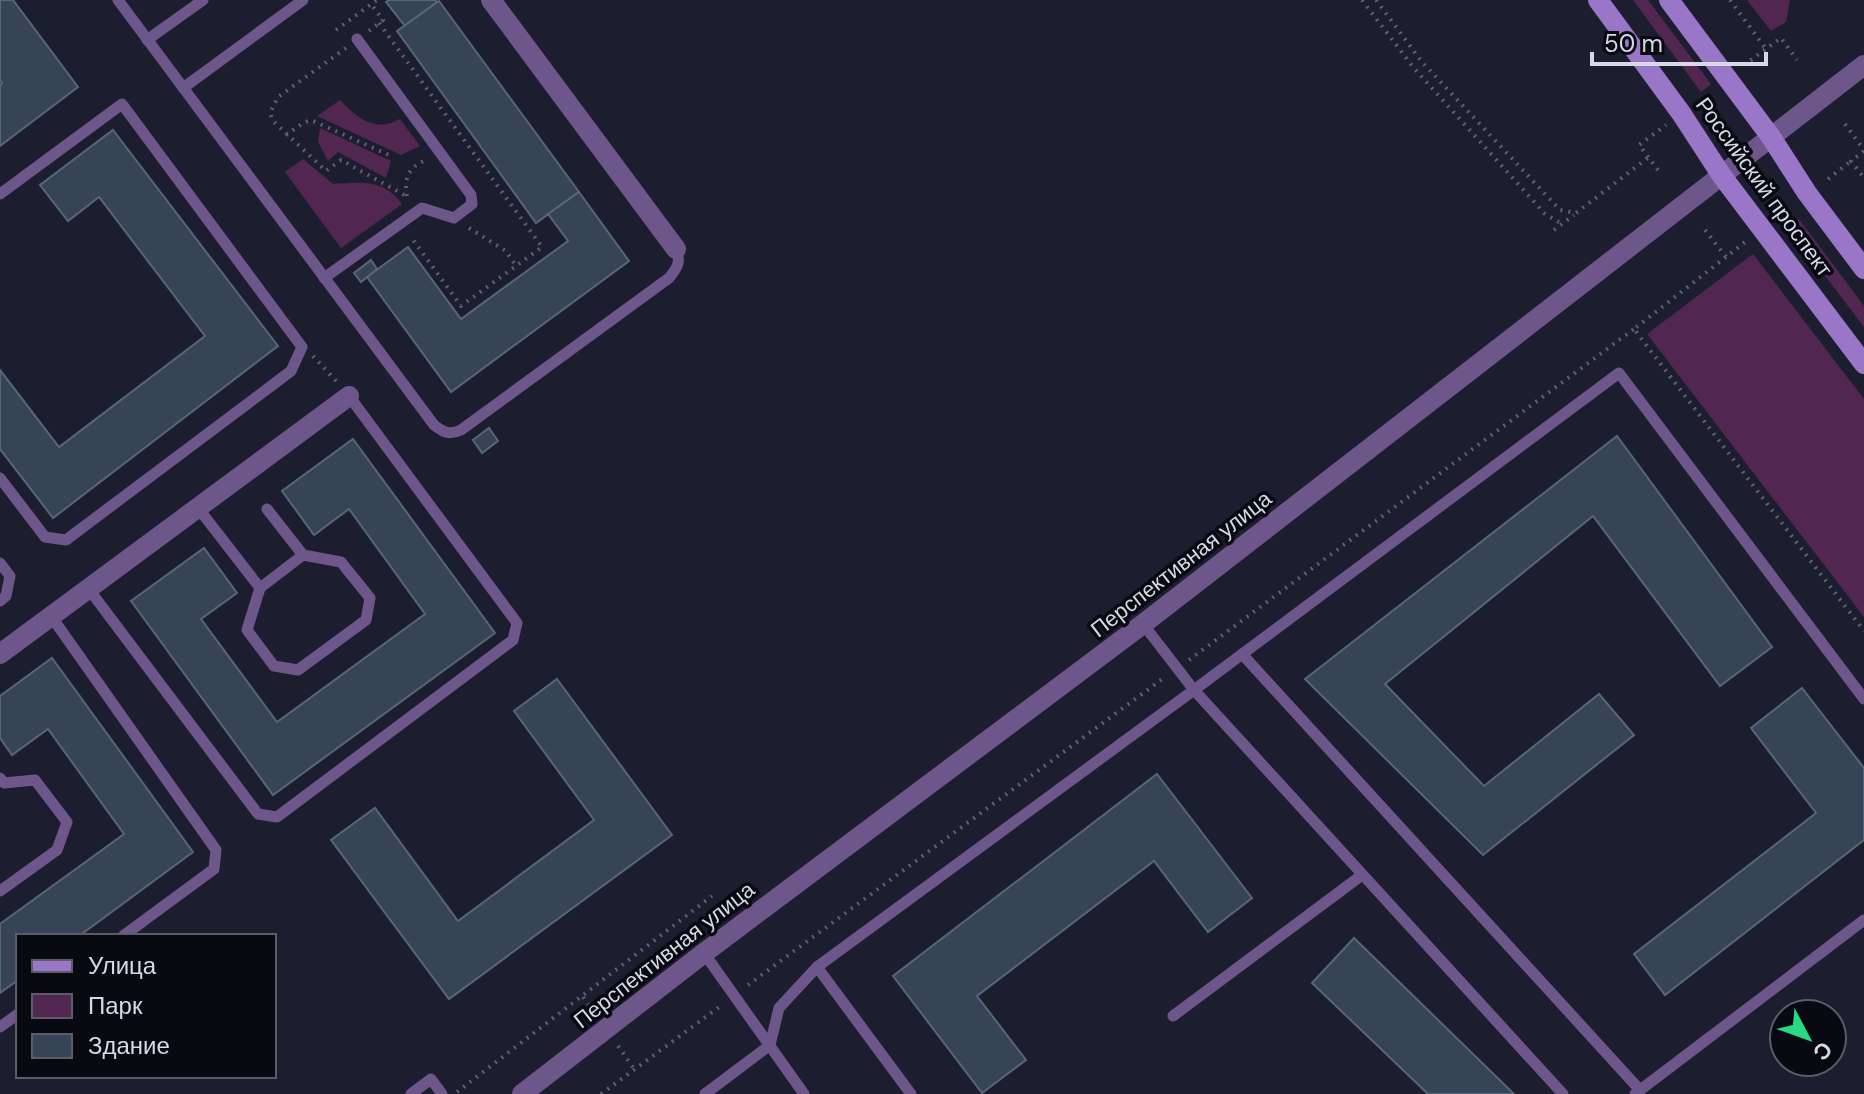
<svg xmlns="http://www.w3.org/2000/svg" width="1864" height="1094" font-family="'DM Sans',sans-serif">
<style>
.green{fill:#512651}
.building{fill:#364456;stroke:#576679;stroke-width:2}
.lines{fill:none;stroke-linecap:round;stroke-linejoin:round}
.path{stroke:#5e6070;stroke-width:4;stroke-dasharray:2 6;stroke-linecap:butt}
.lane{stroke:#6d578a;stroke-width:11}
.street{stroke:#6d578a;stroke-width:20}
.secondary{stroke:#9a76c8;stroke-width:20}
.labels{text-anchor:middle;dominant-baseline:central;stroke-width:7;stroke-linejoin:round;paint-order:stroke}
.street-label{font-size:22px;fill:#d7d9e6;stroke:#080911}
</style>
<rect width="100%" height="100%" fill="#1c1e30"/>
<g class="green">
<polygon points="1633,0 1648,0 1711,84 1701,92"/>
<polygon points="1747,0 1790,0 1786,22 1771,31"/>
<path d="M 340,100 C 357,118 375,133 400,119 L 420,146 L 401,155 L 317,116 Z"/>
<polygon points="320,128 391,161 386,178 338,152 328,161 318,142"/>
<path d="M 303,159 L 333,184 C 361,182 384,179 402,204 L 341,248 L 285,172 Z"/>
<polygon points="1799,219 1864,306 1864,327 1788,227"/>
<polygon points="1753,254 1864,399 1864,617 1647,334"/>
</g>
<g class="building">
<polygon points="0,0 13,0 78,87 0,146 0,85 2,83 0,80"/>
<polygon points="389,0 435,0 437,2 405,26 386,2"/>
<polygon points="439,1 579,192 536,223 397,31"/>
<polygon points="113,130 278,346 53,518 0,449 0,370 59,447 205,336 99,197 68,221 40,185"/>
<polygon points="579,192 629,261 451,392 367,277 408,247 461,319 568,241 548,214"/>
<polygon points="371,260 377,269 361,282 354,273"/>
<polygon points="489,428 498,441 482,453 473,440"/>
<polygon points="1617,436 1772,647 1720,686 1593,516 1385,684 1484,786 1599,694 1634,735 1483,855 1305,679"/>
<polygon points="353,439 495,633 273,795 131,601 204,548 237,593 201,619 277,722 425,614 349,509 314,535 282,491"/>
<polygon points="52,658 193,852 79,936 18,936 18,980 0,993 0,924 124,834 48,729 12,755 0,738 0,696"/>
<polygon points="557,679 672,835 449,999 331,840 375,808 458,921 594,820 514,711"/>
<polygon points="1802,688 1864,768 1864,840 1665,995 1634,954 1816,813 1751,728"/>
<polygon points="1157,774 1252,898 1208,932 1154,861 977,996 1026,1060 982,1093 893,976"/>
<polygon points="1354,938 1514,1094 1428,1094 1312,983"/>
</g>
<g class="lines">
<g class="path">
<polyline points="1362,0 1413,67 1545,214 1562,224"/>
<polyline points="1376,0 1422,62 1560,210 1576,213 1649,157"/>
<polyline points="1730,0 1766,49"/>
<polyline points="379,23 542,247 461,306 411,237"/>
<polyline points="336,30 377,0"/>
<polyline points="369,31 383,20 371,4"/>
<polyline points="346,48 278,97 270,113 273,121 326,171 341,160 408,197"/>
<polyline points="1744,65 1781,38 1797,60"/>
<polyline points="1845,124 1864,150"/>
<polyline points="286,135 303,123 311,120 389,155"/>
<polyline points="1864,151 1851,161 1864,178"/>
<polyline points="1658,170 1639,145 1666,125"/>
<polyline points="1828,179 1851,161"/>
<path d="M 407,196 C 404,179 408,167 426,160"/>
<polyline points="469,228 506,251 516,266"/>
<polyline points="1554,230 1574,215"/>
<polyline points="1705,230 1726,257 1745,242"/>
<polyline points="1726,257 1634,329 1864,631"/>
<polyline points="313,356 337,382"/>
<polyline points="1189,660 1634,329"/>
<polyline points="748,985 1165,677"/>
<polyline points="583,997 594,1012"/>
<polyline points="618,1046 635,1070"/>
<polyline points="457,1092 712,896"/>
<polyline points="601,1094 722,1005"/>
</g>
<g class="lane">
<path d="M 118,0 L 434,425 C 444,433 450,435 461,430 L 669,278 C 678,267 681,262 676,249"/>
<polyline points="147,40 203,0"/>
<polyline points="183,88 303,0"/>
<polyline points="0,194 122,104 302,347 291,371 66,540 45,537 0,478"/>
<polyline points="324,278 422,208 454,218 472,204 471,195 357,39"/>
<polyline points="198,508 260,588 247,630 274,666 298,670 366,620 370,598 341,562 303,555 267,509"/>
<polyline points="0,563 10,576 6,596 0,601"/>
<polyline points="88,588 258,814 277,817 513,640 517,623 349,396"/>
<polyline points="260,588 303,555"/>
<polyline points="51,616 216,850 214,869 123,936"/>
<polyline points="1242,654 1640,1090"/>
<polyline points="0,778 4,783 35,780 67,822 57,850 0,891"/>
<polyline points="704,953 804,1094"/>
<polyline points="817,967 911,1094"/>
<polyline points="1173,1016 1362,875"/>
<polyline points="0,1027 18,1014"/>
<polyline points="411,1094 431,1079 442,1094"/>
<polyline points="705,1094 770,1045 779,1008 817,967 1194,690 1143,624"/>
<polyline points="1563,1094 1194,690 1619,373 1864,699"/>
<polyline points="1635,1094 1864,920"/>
</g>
<g class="street">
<polyline points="491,0 676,249"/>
<polyline points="0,654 349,396"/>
<polyline points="522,1094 704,953 1143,624 1864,65"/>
</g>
<g class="secondary">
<polyline points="1598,0 1681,113 1722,176 1864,364"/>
<polyline points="1669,0 1771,137 1807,193 1864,269"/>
</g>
</g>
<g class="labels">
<g class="street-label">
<text transform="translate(1764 187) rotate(54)">Российский проспект</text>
<text transform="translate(1181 564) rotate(-38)">Перспективная улица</text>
<text transform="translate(664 955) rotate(-38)">Перспективная улица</text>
</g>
</g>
<rect x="16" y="934" width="260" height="144" fill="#080911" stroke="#5b5c66" stroke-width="2"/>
<rect x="32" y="960" width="40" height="12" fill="#9a76c8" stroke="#5b5c66" stroke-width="2"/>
<text x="88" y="974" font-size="24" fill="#d7d9e6">Улица</text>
<rect x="32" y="994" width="40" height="24" fill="#512651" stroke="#5b5c66" stroke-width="2"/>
<text x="88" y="1014" font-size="24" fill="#d7d9e6">Парк</text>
<rect x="32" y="1034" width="40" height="24" fill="#364456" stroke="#5b5c66" stroke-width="2"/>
<text x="88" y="1054" font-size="24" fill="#d7d9e6">Здание</text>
<g transform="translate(1808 1038) rotate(131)"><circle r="38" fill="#080911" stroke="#5b5c66" stroke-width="2"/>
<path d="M0-6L14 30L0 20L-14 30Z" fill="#28d885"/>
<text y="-12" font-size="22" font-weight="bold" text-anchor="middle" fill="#d7d9e6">С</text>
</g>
<path d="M1592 52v12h174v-12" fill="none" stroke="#d7d9e6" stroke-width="4"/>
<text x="1604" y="52" font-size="24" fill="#d7d9e6" stroke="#080911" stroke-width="6" paint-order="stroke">50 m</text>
</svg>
